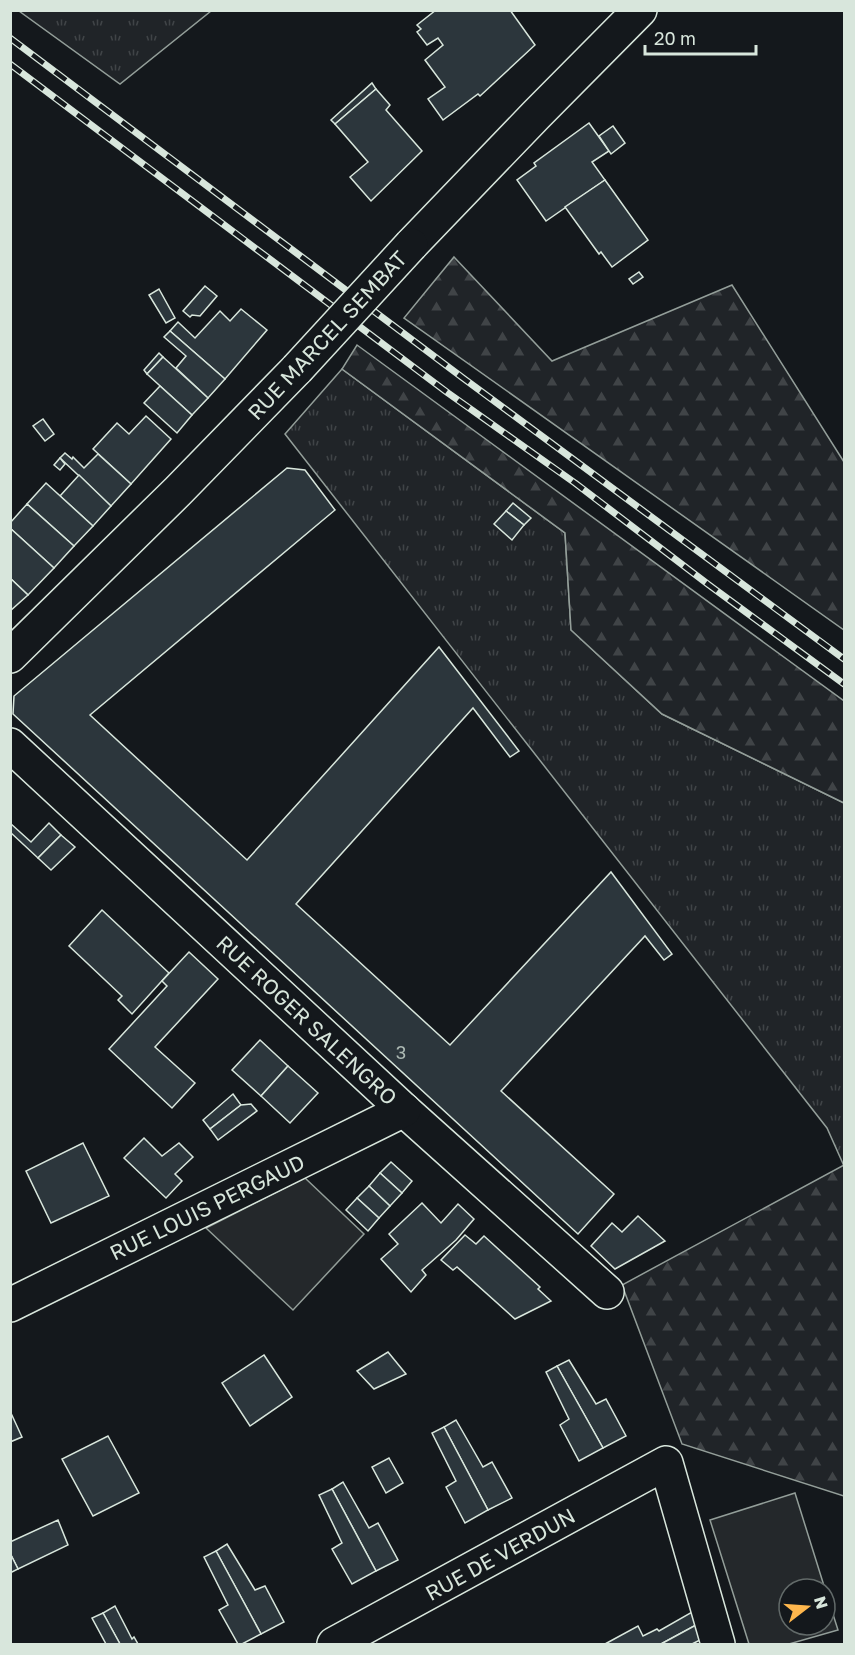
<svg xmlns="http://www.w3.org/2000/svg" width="855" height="1655" font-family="'Golos Text',sans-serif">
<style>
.grass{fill:url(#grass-tufts);stroke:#939e99;stroke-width:1.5}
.forest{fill:url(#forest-firs);stroke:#939e99;stroke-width:1.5}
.parking{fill:#24282b;stroke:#939e99;stroke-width:1.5}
.building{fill:#2c363c;stroke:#d8e6dc;stroke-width:1.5}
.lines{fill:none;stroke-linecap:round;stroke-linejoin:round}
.minor-casing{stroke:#d8e6dc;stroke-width:36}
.minor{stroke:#14181c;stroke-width:33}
.rail-casing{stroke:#d8e6dc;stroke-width:7}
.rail{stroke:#14181c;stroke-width:4.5;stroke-dasharray:14;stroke-linecap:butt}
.minor-bridge-casing{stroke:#d8e6dc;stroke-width:36;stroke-linecap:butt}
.minor-bridge{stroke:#14181c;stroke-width:33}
.labels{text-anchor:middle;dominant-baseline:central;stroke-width:4.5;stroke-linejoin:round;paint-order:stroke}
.number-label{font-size:18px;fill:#adbab4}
.street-label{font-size:21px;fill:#d8e6dc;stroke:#14181c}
</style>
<defs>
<pattern id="grass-tufts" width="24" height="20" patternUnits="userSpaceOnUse" patternTransform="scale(1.5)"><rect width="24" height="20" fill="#202428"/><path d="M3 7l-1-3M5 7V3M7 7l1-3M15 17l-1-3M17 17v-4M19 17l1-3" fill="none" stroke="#404447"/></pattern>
<pattern id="forest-firs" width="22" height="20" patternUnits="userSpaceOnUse" patternTransform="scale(1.5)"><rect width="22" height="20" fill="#202428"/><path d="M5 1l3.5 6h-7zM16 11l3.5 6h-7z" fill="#404447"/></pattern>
</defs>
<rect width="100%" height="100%" fill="#14181c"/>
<g class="grass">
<polygon points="19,11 211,11 120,84"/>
<polygon points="342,369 565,533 571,630 662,714 844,803 844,1166 827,1128 285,434"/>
</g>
<g class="forest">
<polygon points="454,257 552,361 732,285 844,462 844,630 404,318"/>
<polygon points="357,345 844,701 844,803 662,714 571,630 565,533 342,369"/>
<polygon points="844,1165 844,1498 844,1496 682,1444 622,1285"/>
</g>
<g class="parking">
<polygon points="305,1178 364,1234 293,1310 206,1228"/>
<polygon points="795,1493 825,1589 789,1589 789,1625 825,1625 825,1589 838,1630 789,1644 749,1644 710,1520"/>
</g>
<g class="building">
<polygon points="436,10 510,10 535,45 480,96 478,94 443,120 428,99 445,87 425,60 443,45 438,38 427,45 417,32 421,29 417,25"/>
<polygon points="372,83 376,89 335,124 331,120"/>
<polygon points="376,89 390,105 386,110 422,151 371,201 350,177 368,162 335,124"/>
<polygon points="589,123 609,151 592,162 605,180 546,221 517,180 536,166 534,163"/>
<polygon points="613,126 625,143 611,154 599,136"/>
<polygon points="605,180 648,240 612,267 601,252 599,254 565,207"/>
<polygon points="639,272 643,277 633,284 629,279"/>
<polygon points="205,286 217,296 200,316 192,315 190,317 183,311"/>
<polygon points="159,289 175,318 166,323 149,295"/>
<polygon points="241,309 267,330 225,379 170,331 178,322 195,338 220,311 230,321"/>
<polygon points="170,331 225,379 208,398 176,368 186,356 164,337"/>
<polygon points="159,353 163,357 147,374 144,370"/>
<polygon points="163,357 208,398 192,415 147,374"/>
<polygon points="160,386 192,415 177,433 144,403"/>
<polygon points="146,416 171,439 131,484 93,449 117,423 129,434"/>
<polygon points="43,419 54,434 45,441 33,426"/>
<polygon points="65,453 72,459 73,457 84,468 98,454 131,484 111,506 60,458"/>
<polygon points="60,458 65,464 60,470 54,465"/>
<polygon points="287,468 305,470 335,510 90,715 247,860 439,647 519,751 510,757 473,708 296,904 450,1045 611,872 672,954 664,960 645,936 501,1091 614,1194 578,1234 13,714 14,696"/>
<polygon points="79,475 111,506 93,526 60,496"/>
<polygon points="46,483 93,526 74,546 27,504"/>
<polygon points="513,503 531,518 524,525 506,511"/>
<polygon points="27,504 74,546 54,568 10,528 10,523"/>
<polygon points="506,511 524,525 512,540 494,524"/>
<polygon points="10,528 54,568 28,595 10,578"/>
<polygon points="10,578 28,595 10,611"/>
<polygon points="10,823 31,842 49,823 61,835 38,858 10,832"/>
<polygon points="61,835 75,847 51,870 38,858"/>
<polygon points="102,910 169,973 132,1014 118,1000 122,996 69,946"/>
<polygon points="189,952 218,979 155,1047 195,1083 172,1108 109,1049 167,986 162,981"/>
<polygon points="260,1040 288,1066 261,1096 232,1070"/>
<polygon points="288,1066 318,1093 290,1123 261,1096"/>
<polygon points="233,1094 241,1105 210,1129 203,1120"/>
<polygon points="251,1104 257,1111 218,1140 210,1129 241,1105"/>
<polygon points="144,1138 162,1156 179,1143 193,1157 175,1174 182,1181 166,1198 124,1158"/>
<polygon points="83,1143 109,1196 51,1223 26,1171"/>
<polygon points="391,1162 412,1181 402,1193 380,1173"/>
<polygon points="380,1173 402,1193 390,1206 369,1186"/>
<polygon points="369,1186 390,1206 379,1218 357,1198"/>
<polygon points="357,1198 379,1218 368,1231 346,1210"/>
<polygon points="422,1203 441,1223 458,1204 474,1219 456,1240 422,1270 426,1275 411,1292 381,1259 398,1244 389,1234"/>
<polygon points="638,1216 665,1241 615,1269 591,1246 612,1223 622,1232"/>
<polygon points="465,1235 476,1244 484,1236 540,1287 538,1289 551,1301 515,1319 457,1267 453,1270 441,1260"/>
<polygon points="388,1352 406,1374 374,1389 357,1371"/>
<polygon points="264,1355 292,1397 250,1426 222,1383"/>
<polygon points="569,1360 596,1404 606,1399 626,1436 603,1448 557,1366"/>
<polygon points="557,1366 603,1448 579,1461 560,1425 569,1419 546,1372"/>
<polygon points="10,1411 22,1437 10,1442"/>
<polygon points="456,1420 483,1467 492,1462 512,1498 488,1510 444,1427"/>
<polygon points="444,1427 488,1510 465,1523 446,1487 456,1481 432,1433"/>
<polygon points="108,1436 139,1493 93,1516 62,1459"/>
<polygon points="389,1458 403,1483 386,1493 372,1467"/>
<polygon points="343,1482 369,1528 378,1523 398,1560 376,1571 332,1489"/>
<polygon points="332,1489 376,1571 352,1584 332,1549 342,1543 319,1495"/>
<polygon points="58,1520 68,1545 18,1569 10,1553 10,1542"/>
<polygon points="227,1544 255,1590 265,1586 284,1622 261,1634 216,1551"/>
<polygon points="216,1551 261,1634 242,1644 238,1644 219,1610 228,1605 204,1557"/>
<polygon points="10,1553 18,1569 10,1573"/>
<polygon points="115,1606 132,1639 134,1637 138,1644 120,1644 103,1613"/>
<polygon points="692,1612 696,1625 661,1644 605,1644 638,1626 643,1636 657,1629 659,1631"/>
<polygon points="103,1613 120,1644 106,1644 92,1618"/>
<polygon points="696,1625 700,1640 692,1644 661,1644"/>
</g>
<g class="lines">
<g class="minor-casing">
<g id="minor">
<polyline points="411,245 536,115 640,10"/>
<polyline points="10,656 178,491 297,369"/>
<polyline points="10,745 404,1110 607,1292"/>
<polyline points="10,1305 404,1110"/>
<polyline points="334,1644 666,1463 718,1644"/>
</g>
</g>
<use href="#minor" class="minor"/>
<g class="rail-casing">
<g id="rail">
<polyline points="10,38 463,378 844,659"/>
<polyline points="10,64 448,393 575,483 709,585 844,684"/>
</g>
</g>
<use href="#rail" class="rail"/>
<g class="minor-bridge-casing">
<polyline id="minor-bridge" points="297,369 411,245"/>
</g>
<use href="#minor-bridge" class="minor-bridge"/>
</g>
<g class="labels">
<g class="number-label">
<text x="401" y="1052">3</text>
</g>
<g class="street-label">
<text transform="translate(327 335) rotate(-47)">RUE MARCEL SEMBAT</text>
<text transform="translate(307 1020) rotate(43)">RUE ROGER SALENGRO</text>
<text transform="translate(207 1207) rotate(-26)">RUE LOUIS PERGAUD</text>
<text transform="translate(500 1554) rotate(-29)">RUE DE VERDUN</text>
</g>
</g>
<rect width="855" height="1655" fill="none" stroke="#d8e6dc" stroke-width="24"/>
<g transform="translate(807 1607) rotate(73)"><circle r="28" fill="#14181c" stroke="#626a69" stroke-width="1.5"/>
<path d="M0-4.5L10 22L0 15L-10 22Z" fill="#ffb74d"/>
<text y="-9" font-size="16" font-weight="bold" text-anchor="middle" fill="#d8e6dc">N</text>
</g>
<path d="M645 45v9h111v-9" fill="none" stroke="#d8e6dc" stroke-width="3"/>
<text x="654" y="45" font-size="18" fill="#d8e6dc" stroke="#14181c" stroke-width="4.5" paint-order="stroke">20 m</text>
</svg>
